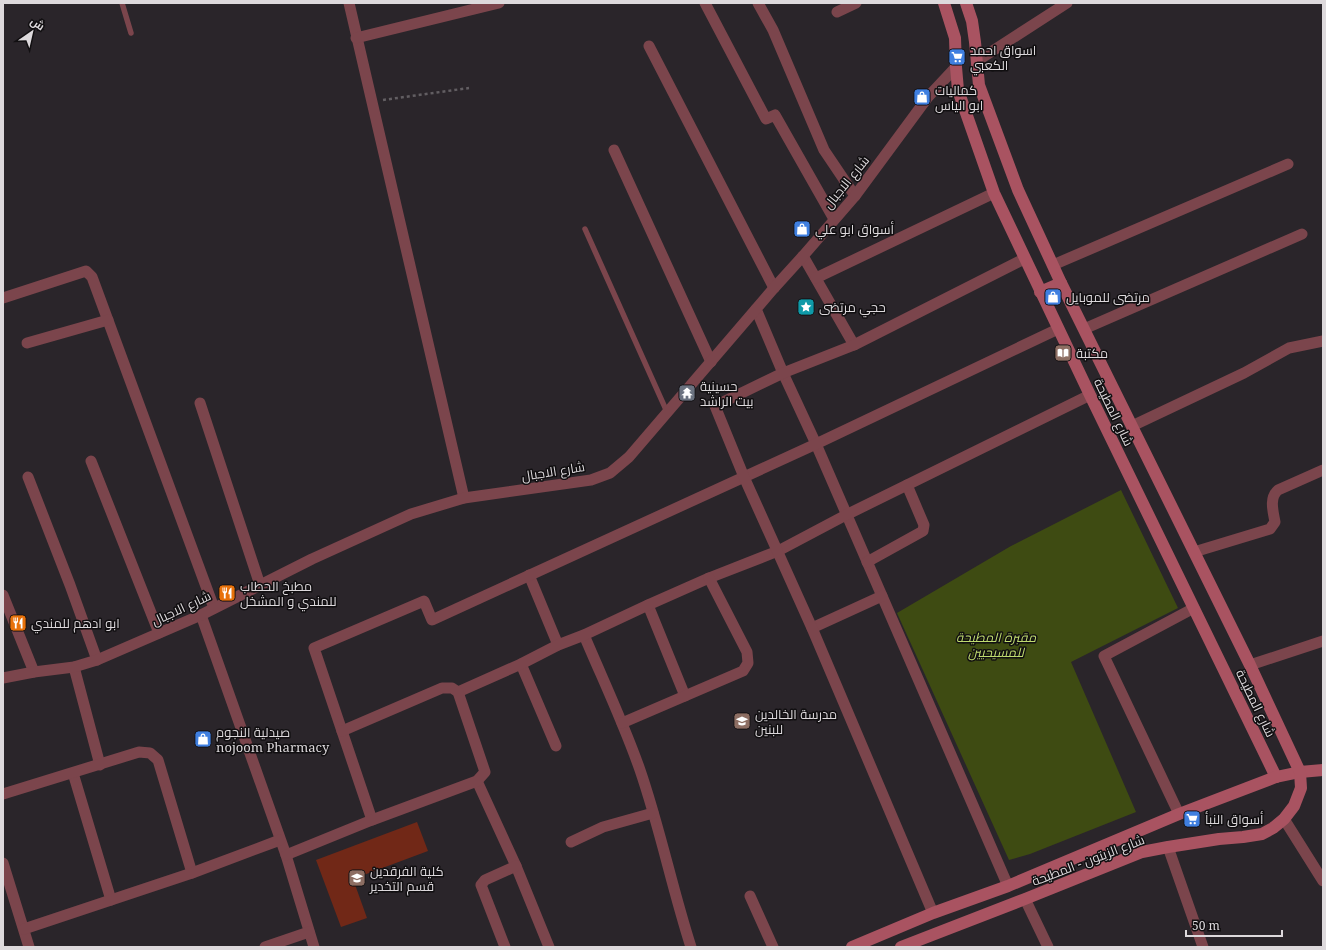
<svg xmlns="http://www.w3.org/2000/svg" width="1326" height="950" font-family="'Noto Serif',Cairo,serif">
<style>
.green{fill:#3e4b12}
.building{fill:#712817}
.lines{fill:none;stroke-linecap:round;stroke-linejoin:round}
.path{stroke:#625e62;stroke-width:2.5;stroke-dasharray:3 3;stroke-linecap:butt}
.lane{stroke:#7b454c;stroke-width:5.5}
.street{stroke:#7b454c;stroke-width:11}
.secondary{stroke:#a95361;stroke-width:12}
.labels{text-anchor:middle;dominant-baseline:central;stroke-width:3;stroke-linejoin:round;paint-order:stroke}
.poi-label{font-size:13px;fill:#ddd9dc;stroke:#110f11;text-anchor:start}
.street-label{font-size:13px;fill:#ddd9dc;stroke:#110f11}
.park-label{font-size:13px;font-style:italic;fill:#c0dc70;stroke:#110f11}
</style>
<rect width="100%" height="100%" fill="#2a252a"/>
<polygon class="green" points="1121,490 1178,608 1071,662 1136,812 1030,854 1009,860 897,613 1011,546"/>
<polygon class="building" points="417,822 428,851 353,879 367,918 341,927 316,860"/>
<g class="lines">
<polyline class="path" points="383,100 469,88"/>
<g class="lane">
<polyline points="122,3 131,33"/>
<polyline points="585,229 667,412"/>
</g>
<g class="street">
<polyline points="349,3 464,498"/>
<polyline points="705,3 766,119 775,115 834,219"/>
<polyline points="758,3 773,30 824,150 855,196"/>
<polyline points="837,12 856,3"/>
<polyline points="356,38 499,3"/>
<polyline points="649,46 774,288"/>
<polyline points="977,61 1067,3"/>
<polyline points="614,150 711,362"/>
<polyline points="803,256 854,345"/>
<polyline points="1053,265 1288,164"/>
<polyline points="816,278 994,193"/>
<polyline points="3,298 86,271 92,277 214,608"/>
<polyline points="756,309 783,373 816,444 1008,886"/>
<polyline points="1084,329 1302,234"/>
<polyline points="27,343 108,320"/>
<polyline points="200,403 260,585"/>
<polyline points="1132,426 1244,373 1289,348 1323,341"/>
<polyline points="91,461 159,633"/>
<polyline points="28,477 70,585 97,660"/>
<path d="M 1194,552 L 1270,529 L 1275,522 C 1273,511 1269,498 1278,490 L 1323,470"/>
<polyline points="867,562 923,531 924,525 907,485"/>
<polyline points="529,575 558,645"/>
<polyline points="3,595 34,672"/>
<polyline points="648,605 685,696"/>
<polyline points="201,615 286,855 314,947"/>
<polyline points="812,628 882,596"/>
<path d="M 584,635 C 603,680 624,724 640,770 C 660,828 672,888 691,947"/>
<polyline points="521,664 556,746"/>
<polyline points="1250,665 1323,641"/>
<polyline points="74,667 100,765"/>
<polyline points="3,678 34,672 74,667 97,660 201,615 312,559 411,514 464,498 591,480 610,473 629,457 774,288 803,256 855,196 928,97 956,67"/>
<polyline points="458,692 521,664 558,645 584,635 648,605 709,578 778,551 846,515 1090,395"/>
<polyline points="622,723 743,671 748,663 747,652 709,578"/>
<polyline points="73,773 111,900"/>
<polyline points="477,781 516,866 549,947"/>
<polyline points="3,794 139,752 150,753 158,760 192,873"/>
<polyline points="1179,814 1104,656 1194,608"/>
<polyline points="1284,819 1323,881"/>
<polyline points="372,820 314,648 424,601 432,620 816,444 1058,329"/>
<polyline points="571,842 603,827 653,813"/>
<polyline points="1168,847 1203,947"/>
<polyline points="286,855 372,820 477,781 485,772 458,692 452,688 442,688 342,731"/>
<polyline points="3,863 29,947"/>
<polyline points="750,896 773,947"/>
<polyline points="1025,899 1048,947"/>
<polyline points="933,913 812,628 744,477 715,406 783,373 854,345 1024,259"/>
<polyline points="24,929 192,873 280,840"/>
<polyline points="265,947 309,932"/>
<polyline points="505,947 481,885 485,880 516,866"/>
</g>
<g class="secondary">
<polyline points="944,3 955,38 956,67 958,90 994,193 1090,395 1276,777"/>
<polyline points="1040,292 1061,283"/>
<polyline points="852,947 933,913 1008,886 1179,814 1276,777 1300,772 1323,770"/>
<polyline points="901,947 1025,899 1142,852 1168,847 1219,839 1243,837 1262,834 1273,828 1284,819 1294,806 1301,788 1300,772 1250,665 1061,283 1018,190 979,85 975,42 972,21 966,3"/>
</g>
</g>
<defs>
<g id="supermarket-square" transform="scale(0.9)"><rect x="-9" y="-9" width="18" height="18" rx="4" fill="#3f7fe0" stroke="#110f11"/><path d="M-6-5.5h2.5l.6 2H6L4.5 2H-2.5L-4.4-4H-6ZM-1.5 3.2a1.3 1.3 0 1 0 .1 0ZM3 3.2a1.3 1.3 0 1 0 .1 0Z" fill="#fff"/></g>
<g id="shop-square" transform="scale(0.9)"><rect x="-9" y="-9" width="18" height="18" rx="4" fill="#3f7fe0" stroke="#110f11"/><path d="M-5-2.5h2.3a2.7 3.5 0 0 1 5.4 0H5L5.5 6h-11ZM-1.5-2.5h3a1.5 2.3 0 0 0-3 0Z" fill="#fff"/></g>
<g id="sight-square" transform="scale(0.9)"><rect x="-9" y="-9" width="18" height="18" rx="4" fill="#0f9aa8" stroke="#110f11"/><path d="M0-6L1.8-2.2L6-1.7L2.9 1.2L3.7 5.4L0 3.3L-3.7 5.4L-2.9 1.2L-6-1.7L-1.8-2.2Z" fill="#fff"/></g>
<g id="library-square" transform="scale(0.9)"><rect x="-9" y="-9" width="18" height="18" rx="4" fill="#8d6e63" stroke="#110f11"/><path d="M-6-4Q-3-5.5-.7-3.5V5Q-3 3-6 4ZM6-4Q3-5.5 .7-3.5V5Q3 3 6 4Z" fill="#fff"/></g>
<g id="temple-square" transform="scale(0.9)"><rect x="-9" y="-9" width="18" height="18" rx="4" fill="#6b7280" stroke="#110f11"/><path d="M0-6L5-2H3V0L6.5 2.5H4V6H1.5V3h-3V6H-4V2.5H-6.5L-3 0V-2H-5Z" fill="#fff"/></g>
<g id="restaurant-square" transform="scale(0.9)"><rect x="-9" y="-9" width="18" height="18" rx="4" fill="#e8710a" stroke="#110f11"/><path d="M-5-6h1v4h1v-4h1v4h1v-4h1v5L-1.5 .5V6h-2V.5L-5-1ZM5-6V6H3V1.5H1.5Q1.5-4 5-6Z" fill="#fff"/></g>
<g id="school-square" transform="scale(0.9)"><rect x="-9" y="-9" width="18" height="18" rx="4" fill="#8d6e63" stroke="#110f11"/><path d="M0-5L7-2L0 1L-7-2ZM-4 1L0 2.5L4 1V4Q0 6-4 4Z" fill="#fff"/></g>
<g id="university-square" transform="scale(0.9)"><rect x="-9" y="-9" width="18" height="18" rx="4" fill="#8d6e63" stroke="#110f11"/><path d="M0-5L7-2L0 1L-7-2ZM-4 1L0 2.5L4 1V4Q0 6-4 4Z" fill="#fff"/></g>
</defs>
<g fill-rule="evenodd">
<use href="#supermarket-square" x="957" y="57"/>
<use href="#shop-square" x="922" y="97"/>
<use href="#shop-square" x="802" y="229"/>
<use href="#shop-square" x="1053" y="297"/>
<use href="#sight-square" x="806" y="307"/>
<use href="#library-square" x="1063" y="353"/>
<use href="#temple-square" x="687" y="393"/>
<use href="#restaurant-square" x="227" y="593"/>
<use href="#restaurant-square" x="18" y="623"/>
<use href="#school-square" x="742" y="721"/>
<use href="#shop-square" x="203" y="739"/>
<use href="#supermarket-square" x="1192" y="819"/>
<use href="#university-square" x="357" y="878"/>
</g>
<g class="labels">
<g class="poi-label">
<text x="970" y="50">اسواق احمد<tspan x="970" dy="15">الكعبي</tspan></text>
<text x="935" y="90">كماليات<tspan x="935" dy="15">ابو الياس</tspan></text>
<text x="815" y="229">أسواق ابو علي</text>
<text x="1066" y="297">مرتضى للموبايل</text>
<text x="819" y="307">حجي مرتضى</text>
<text x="1076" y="353">مكتبة</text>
<text x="700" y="386">حسينية<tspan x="700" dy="15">بيت الراشد</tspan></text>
<text x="240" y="586">مطبخ الحطاب<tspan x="240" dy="15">للمندي و المشخل</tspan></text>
<text x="31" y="623">ابو ادهم للمندي</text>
<text x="755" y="714">مدرسة الخالدين<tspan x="755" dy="15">للبنين</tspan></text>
<text x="216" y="732">صيدلية النجوم<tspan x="216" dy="15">nojoom Pharmacy</tspan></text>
<text x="1205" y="819">أسواق النبأ</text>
<text x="370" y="871">كلية الفرقدين<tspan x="370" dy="15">قسم التخدير</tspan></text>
</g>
<g class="street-label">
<text transform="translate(846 182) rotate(-51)">شارع الاجبال</text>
<text transform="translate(1114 412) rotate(64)">شارع المطيحة</text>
<text transform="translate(553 471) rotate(-9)">شارع الاجبال</text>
<text transform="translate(181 608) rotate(-25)">شارع الاجبال</text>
<text transform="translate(1256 703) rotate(64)">شارع المطيحة</text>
<text transform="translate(1088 860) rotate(-21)">شارع الزيتون - المطيحة</text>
</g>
<g class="park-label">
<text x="996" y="637">مقبرة المطيحة<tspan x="996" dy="15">للمسيحيين</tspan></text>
</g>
</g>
<rect width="1326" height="950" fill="none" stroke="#ddd9dc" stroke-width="8"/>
<g transform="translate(32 32) rotate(34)" stroke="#110f11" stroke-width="3" paint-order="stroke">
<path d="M0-3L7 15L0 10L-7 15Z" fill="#ddd9dc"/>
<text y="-6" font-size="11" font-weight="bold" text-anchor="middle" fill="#ddd9dc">ش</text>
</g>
<path d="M1186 930v6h96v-6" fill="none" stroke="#ddd9dc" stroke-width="2"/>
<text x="1192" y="930" font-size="12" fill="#ddd9dc" stroke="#110f11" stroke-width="3" paint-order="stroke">50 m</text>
</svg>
